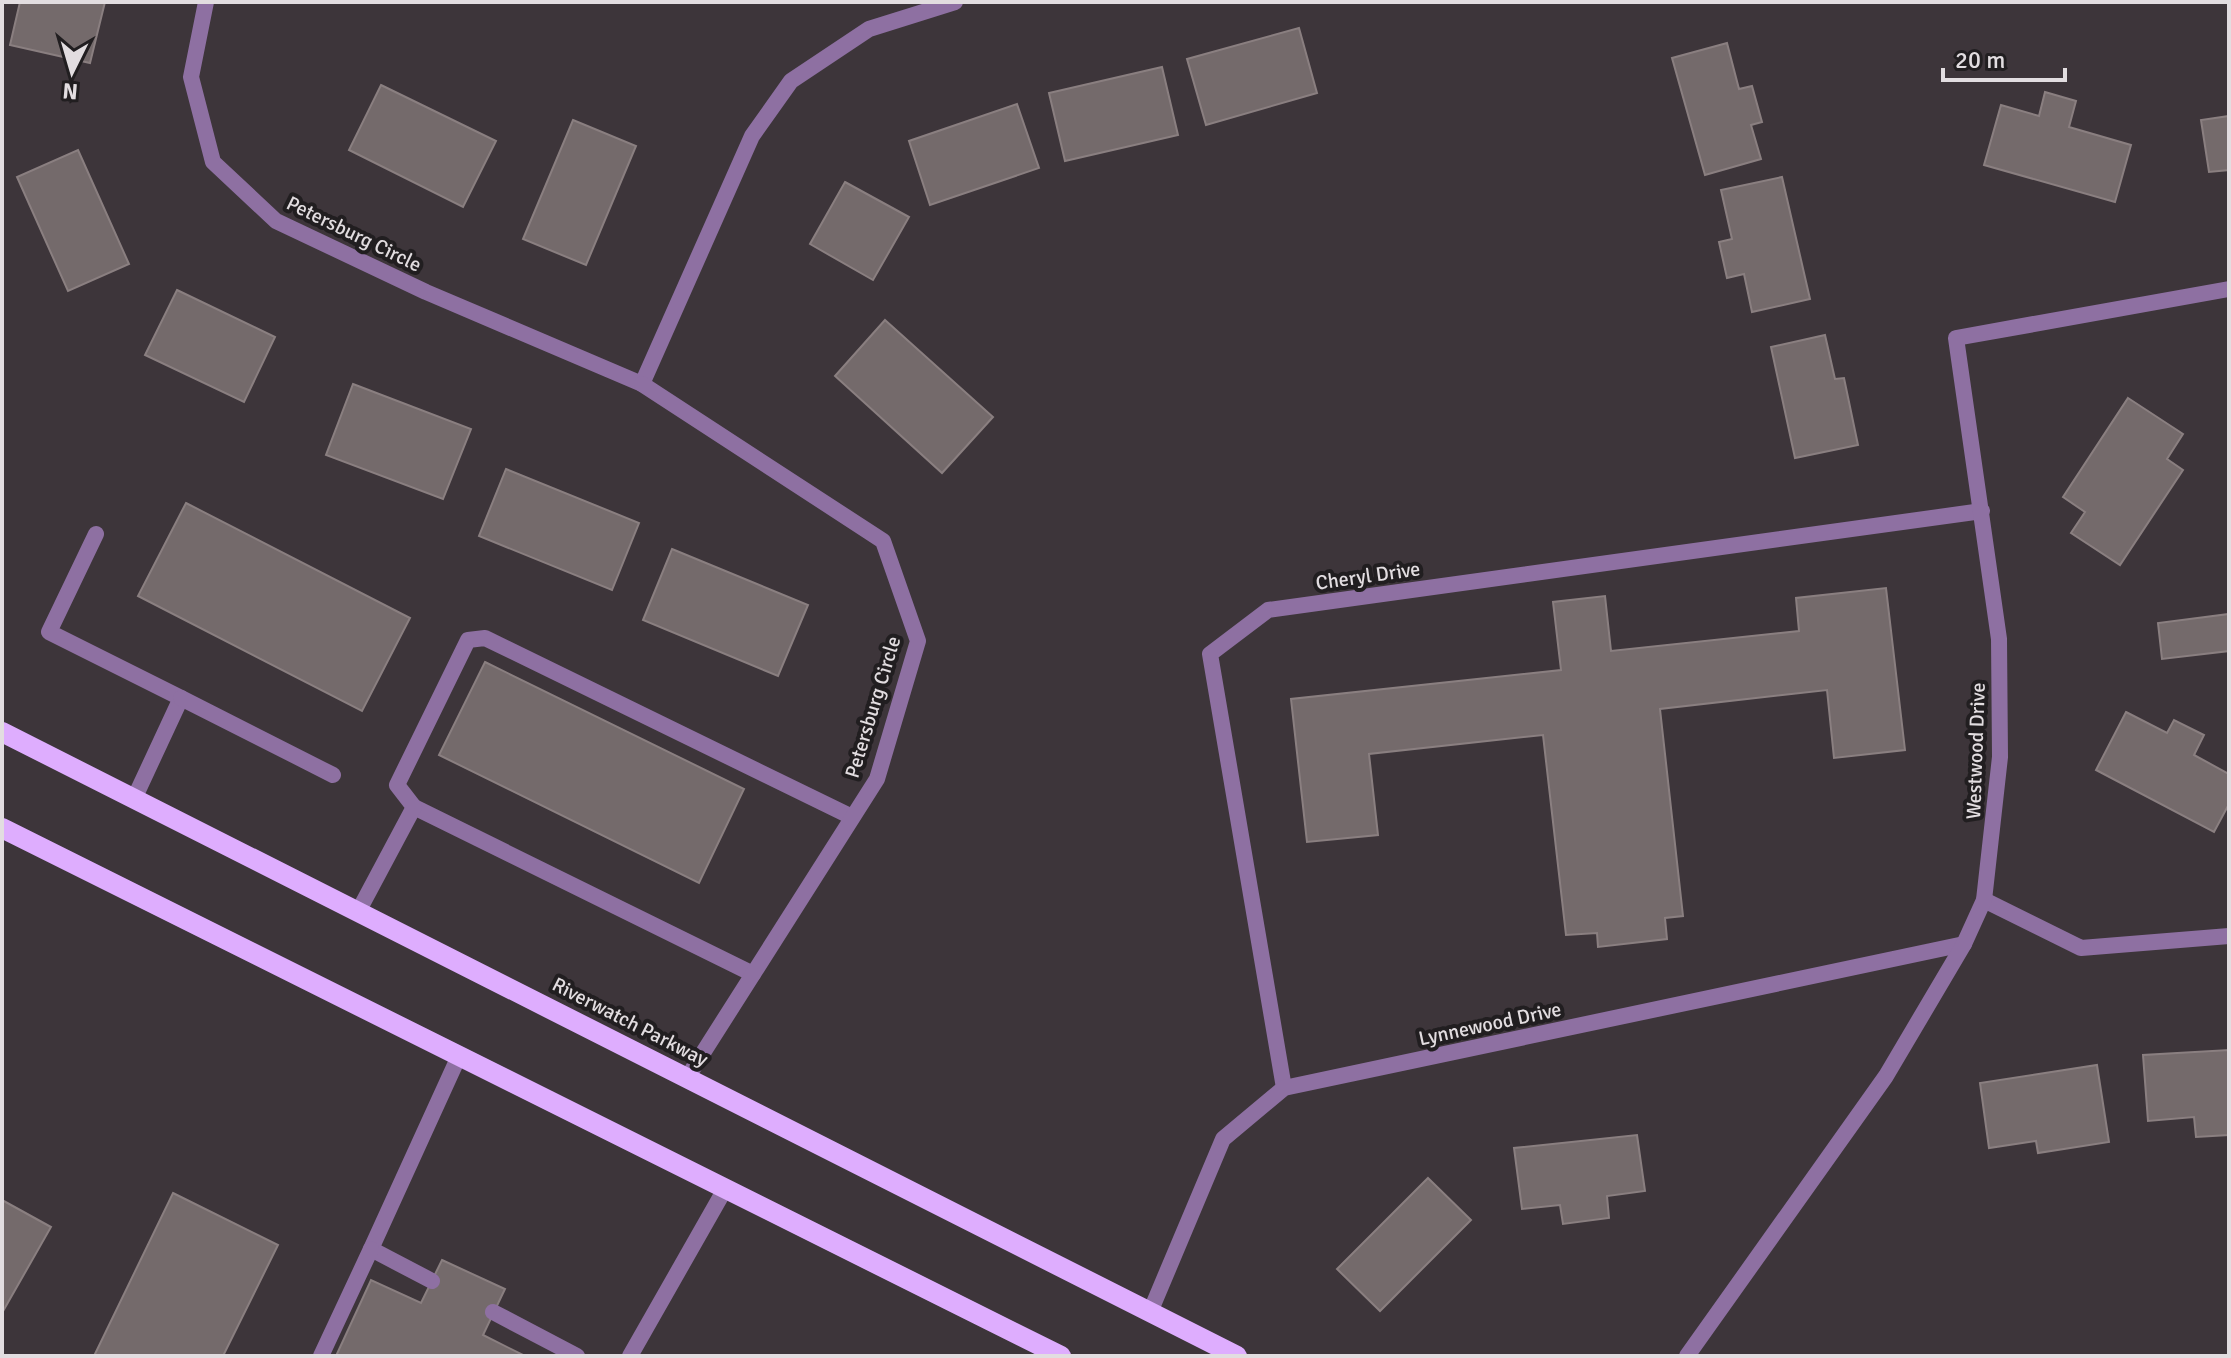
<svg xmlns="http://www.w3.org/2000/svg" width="2231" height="1358" font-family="Signika,sans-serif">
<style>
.building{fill:#746a6b;stroke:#8a7f80;stroke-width:2}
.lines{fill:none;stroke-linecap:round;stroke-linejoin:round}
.lane{stroke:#8e70a2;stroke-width:16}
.street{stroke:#8e70a2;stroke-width:16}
.primary{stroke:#deadfe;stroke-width:20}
.labels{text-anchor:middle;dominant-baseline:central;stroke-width:8;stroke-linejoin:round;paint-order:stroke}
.street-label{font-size:20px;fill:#e2dde0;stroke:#211e20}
</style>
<rect width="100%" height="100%" fill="#3d353a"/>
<g class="building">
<polygon points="20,2 105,2 90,63 10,45"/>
<polygon points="1299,28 1317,93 1206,125 1187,59"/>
<polygon points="1727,43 1739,89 1752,86 1762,122 1751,125 1761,159 1705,175 1672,58"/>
<polygon points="1162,67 1178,135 1065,161 1049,93"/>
<polygon points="381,85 496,141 463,207 349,150"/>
<polygon points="2045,92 2076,101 2069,127 2131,145 2115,202 1984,165 2001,105 2039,116"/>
<polygon points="1017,104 1039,168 930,205 909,141"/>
<polygon points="2229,116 2229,170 2209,172 2201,120"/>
<polygon points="573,120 636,146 586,265 523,239"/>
<polygon points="78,150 129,264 68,291 17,177"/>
<polygon points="1782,177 1810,299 1752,312 1744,274 1727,278 1719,242 1732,239 1721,190"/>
<polygon points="845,182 909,217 873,280 810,244"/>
<polygon points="177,290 275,337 244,402 145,355"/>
<polygon points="885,320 993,417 942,473 835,376"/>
<polygon points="1825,335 1835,379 1844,378 1858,445 1795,458 1771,347"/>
<polygon points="353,384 471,429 443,499 326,455"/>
<polygon points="2128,398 2183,434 2167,459 2183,470 2120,565 2071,533 2085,512 2063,497"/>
<polygon points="506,469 639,523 612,590 479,536"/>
<polygon points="186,503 410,618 362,711 138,596"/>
<polygon points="672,549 808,605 778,676 643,620"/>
<polygon points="1886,588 1905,750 1834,758 1827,690 1660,709 1683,916 1665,918 1667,939 1598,947 1597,933 1566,935 1543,735 1369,754 1378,835 1307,842 1291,699 1561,670 1553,602 1605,596 1611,651 1799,631 1796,598"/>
<polygon points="2229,614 2229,651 2162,659 2158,623"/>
<polygon points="485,662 744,789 699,883 439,755"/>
<polygon points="2126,712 2167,733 2174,720 2204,735 2194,755 2229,774 2229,804 2214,832 2096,770"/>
<polygon points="2229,1050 2229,1135 2196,1137 2194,1117 2148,1121 2143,1055"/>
<polygon points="2097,1065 2109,1142 2038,1153 2036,1141 1989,1148 1980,1083"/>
<polygon points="1637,1135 1645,1191 1607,1196 1609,1218 1563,1224 1560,1205 1522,1209 1514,1148"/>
<polygon points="1428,1178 1471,1220 1380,1311 1337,1269"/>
<polygon points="173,1193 278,1245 223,1356 94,1356"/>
<polygon points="2,1200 51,1227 2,1313"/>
<polygon points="442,1260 505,1289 483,1335 525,1356 336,1356 371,1280 421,1303"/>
</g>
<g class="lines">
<g class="lane">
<polyline points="96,534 49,632 181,698 134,799"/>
<polyline points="181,698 333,775"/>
<polyline points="414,807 753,974"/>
<polyline points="358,912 414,807 397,785 468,640 485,638 852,817"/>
<polyline points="432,1281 371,1249 459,1056"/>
<polyline points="493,1312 577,1356"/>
<polyline points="321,1356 371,1249"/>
<polyline points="630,1356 725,1189"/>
</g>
<g class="street">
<polyline points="206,2 191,77 213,162 276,221 426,292 642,384 752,136 791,81 869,29 955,2"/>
<polyline points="642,384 883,541 918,641 877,779 687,1078"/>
<polyline points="1984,900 2081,948 2229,936"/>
<polyline points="1284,1088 1210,654 1268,610 1982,511"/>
<polyline points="1151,1310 1223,1139 1284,1088 1964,944"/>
<polyline points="1687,1356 1886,1076 1964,944 1984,900 2000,757 1999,639 1956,338 2229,289"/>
</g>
<g class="primary">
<polyline points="2,732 1237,1356"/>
<polyline points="2,828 1061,1356"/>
</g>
</g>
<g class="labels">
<g class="street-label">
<text transform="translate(354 234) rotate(26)">Petersburg Circle</text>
<text transform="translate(1368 576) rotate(-8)">Cheryl Drive</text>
<text transform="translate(873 707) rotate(-73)">Petersburg Circle</text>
<text transform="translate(1976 751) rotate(-88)">Westwood Drive</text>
<text transform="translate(630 1022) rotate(27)">Riverwatch Parkway</text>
<text transform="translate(1490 1024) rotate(-12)">Lynnewood Drive</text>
</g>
</g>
<rect width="2231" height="1358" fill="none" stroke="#e2dde0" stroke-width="8"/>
<g transform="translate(72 72) rotate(185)" stroke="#211e20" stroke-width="6" paint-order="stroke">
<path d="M0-6L14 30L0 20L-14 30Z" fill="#e2dde0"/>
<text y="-12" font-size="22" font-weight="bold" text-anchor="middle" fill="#e2dde0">N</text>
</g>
<path d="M1943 68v12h122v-12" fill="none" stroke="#e2dde0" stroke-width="4"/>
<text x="1955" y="68" font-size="24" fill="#e2dde0" stroke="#211e20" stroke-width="6" paint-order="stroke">20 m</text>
</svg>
